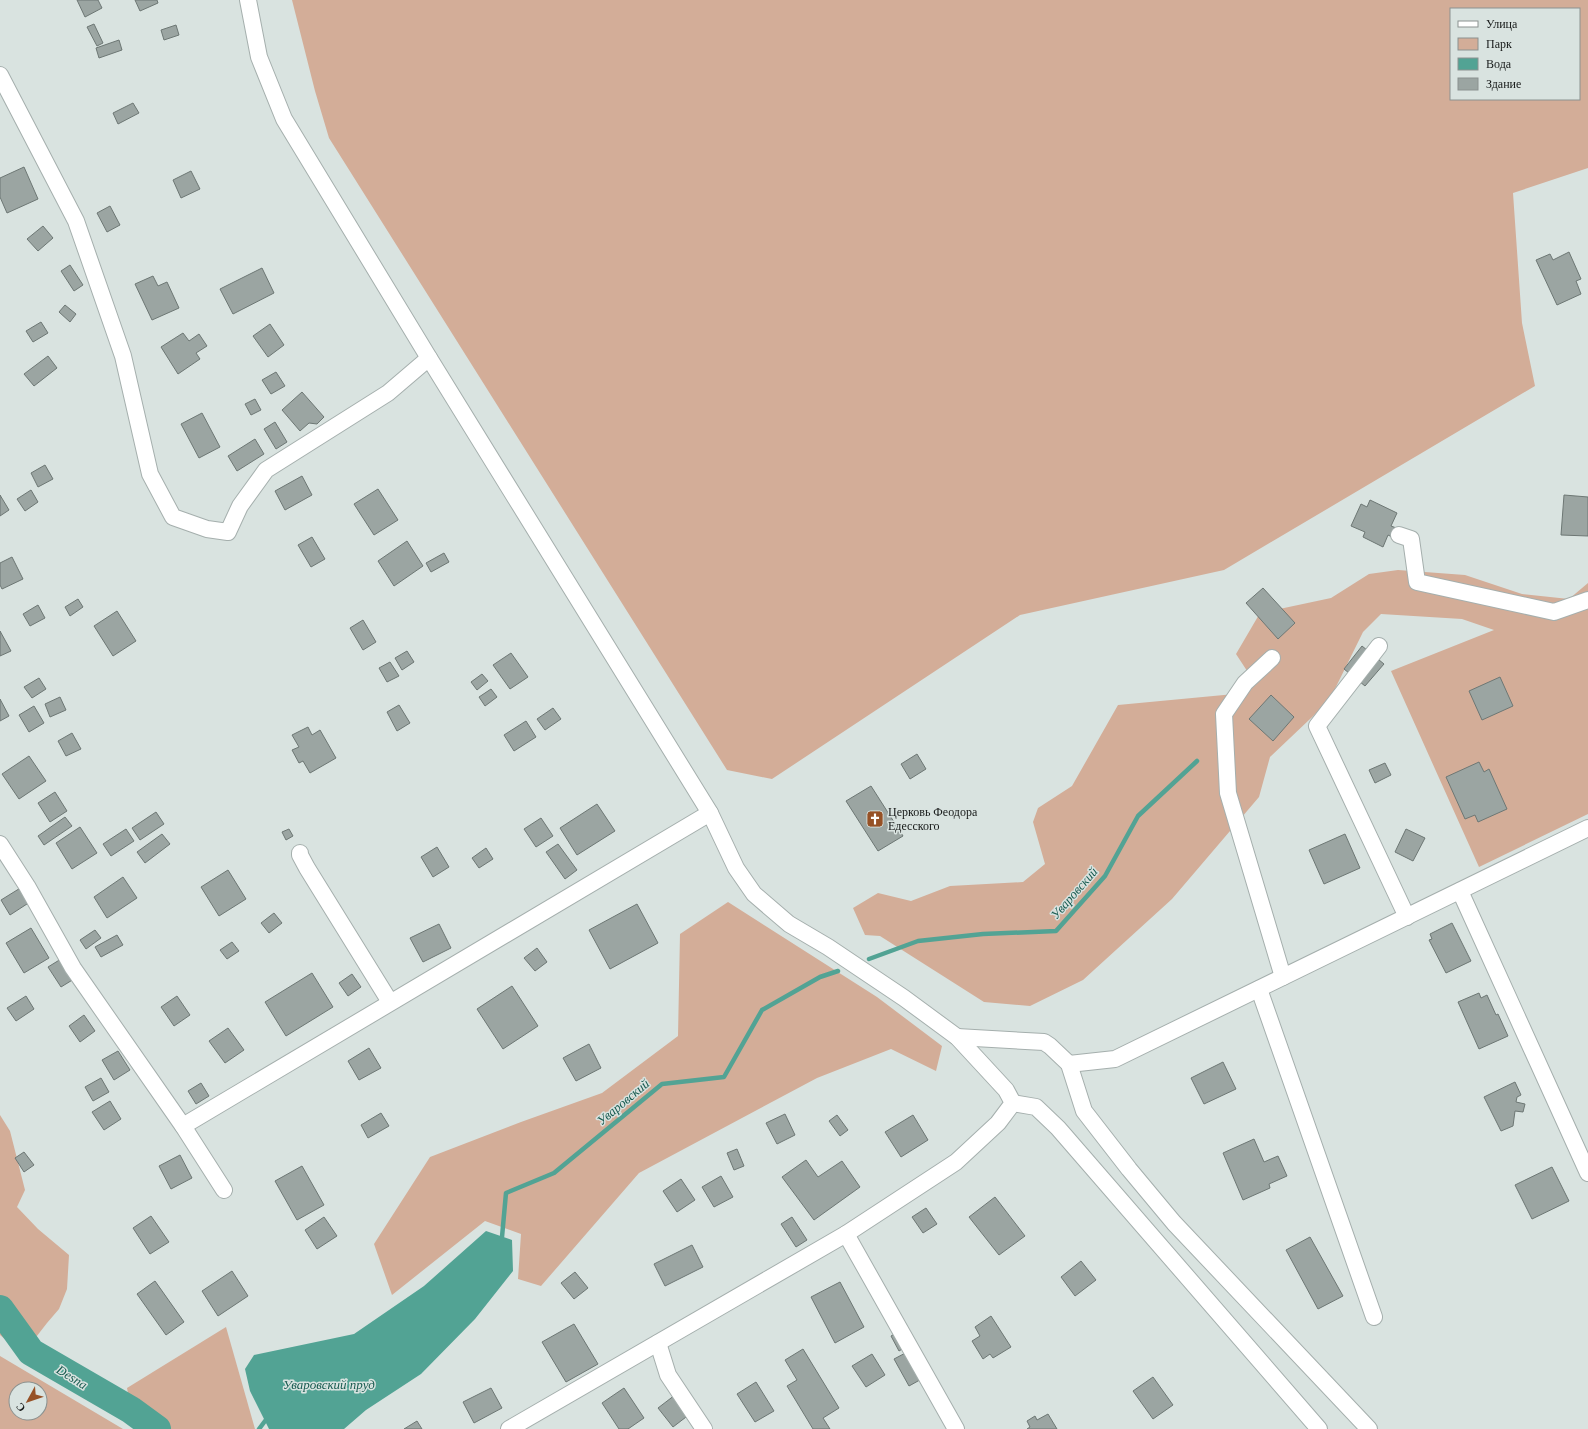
<svg xmlns="http://www.w3.org/2000/svg" width="1588" height="1429" font-family="Georgia,serif">
<style>
.green{fill:#d3ad98;fill-rule:evenodd}
.water{fill:#52a394}
.lines{fill:none;stroke-linecap:round;stroke-linejoin:round}
.stream{stroke:#52a394;stroke-width:4.5}
.river{stroke:#52a394;stroke-width:28}
.building{fill:#9ba5a2;stroke:#6d7774}
.minor-casing{stroke:#a5afad;stroke-width:18}
.minor{stroke:#fff;stroke-width:16}
.labels{text-anchor:middle;dominant-baseline:central;stroke-width:3;stroke-linejoin:round;paint-order:stroke}
.poi-label{font-size:12px;fill:#161918;stroke:#d9e3e0;text-anchor:start}
.water-label{font-size:13px;font-style:italic;fill:#175a4f;stroke:#d9e3e0}
</style>
<rect width="100%" height="100%" fill="#d9e3e0"/>
<g class="green">
<path d="M 292,0 L 1588,0 L 1588,168 L 1513,193 L 1522,323 L 1535,386 L 1224,570 L 1020,615 L 772,779 L 727,770 L 329,138 L 315,91 ZM 1451,9 L 1579,9 L 1579,99 L 1451,99 Z"/>
<polygon points="1398,570 1465,575 1522,594 1569,599 1588,583 1588,814 1479,867 1391,671 1494,630 1462,619 1381,614 1363,632 1329,701 1270,757 1259,797 1172,899 1083,980 1030,1006 984,1002 880,936 865,935 853,908 878,893 911,901 950,886 1023,882 1045,864 1033,822 1038,808 1072,786 1118,705 1245,693 1253,680 1236,654 1260,613 1331,598 1369,574"/>
<polygon points="728,902 877,997 942,1046 936,1071 891,1049 817,1078 639,1173 541,1286 518,1279 521,1234 485,1221 392,1295 374,1244 430,1157 521,1122 602,1093 678,1036 680,934"/>
<polygon points="0,1115 10,1131 25,1190 17,1207 38,1229 69,1255 67,1289 59,1309 47,1323 33,1341 6,1340 0,1335"/>
<polygon points="226,1327 255,1429 149,1429 131,1410 127,1388"/>
<path d="M 0,1356 L 123,1429 L 0,1429 ZM 16,1389 L 40,1389 L 40,1413 L 16,1413 Z"/>
</g>
<polygon class="water" points="486,1231 512,1240 513,1271 475,1319 421,1374 366,1410 344,1429 269,1429 250,1391 245,1369 254,1355 354,1334 424,1286"/>
<g class="lines">
<g class="stream">
<polyline points="869,959 918,941 983,934 1056,931 1105,876 1138,816 1197,761"/>
<polyline points="502,1237 506,1193 554,1173 662,1084 724,1077 762,1010 820,977 838,971"/>
<polyline points="259,1429 265,1421"/>
</g>
<polyline class="river" points="0,1309 31,1352 131,1410 157,1429"/>
</g>
<g class="building">
<polygon points="77,0 98,0 102,8 85,17"/>
<polygon points="135,0 157,0 158,3 140,11"/>
<polygon points="94,24 103,43 97,46 87,27"/>
<polygon points="176,25 179,35 164,40 161,30"/>
<polygon points="119,40 122,50 99,58 96,48"/>
<polygon points="133,103 139,113 118,124 113,113"/>
<polygon points="24,167 38,199 7,213 0,197 0,178"/>
<polygon points="191,171 200,189 181,198 173,180"/>
<polygon points="110,206 120,225 107,232 97,213"/>
<polygon points="43,226 53,238 38,251 27,239"/>
<polygon points="1569,252 1581,279 1576,281 1581,294 1557,305 1536,260 1550,254 1553,260"/>
<polygon points="70,265 83,285 74,291 61,271"/>
<polygon points="262,268 274,293 233,314 220,289"/>
<polygon points="153,276 158,286 167,282 179,308 152,320 135,284"/>
<polygon points="65,305 76,314 70,322 59,312"/>
<polygon points="41,322 48,333 33,342 26,331"/>
<polygon points="270,324 284,345 268,357 253,336"/>
<polygon points="183,333 189,341 199,334 207,346 196,353 200,359 178,374 161,347"/>
<polygon points="48,356 57,368 34,386 24,374"/>
<polygon points="276,372 285,386 271,394 262,380"/>
<polygon points="302,392 324,417 317,424 309,423 300,431 282,410"/>
<polygon points="255,399 261,410 251,415 245,404"/>
<polygon points="202,413 220,447 199,458 181,424"/>
<polygon points="275,422 287,442 276,449 264,429"/>
<polygon points="255,439 264,454 237,471 228,456"/>
<polygon points="45,465 53,479 38,487 31,473"/>
<polygon points="302,476 312,495 285,510 275,491"/>
<polygon points="378,489 398,520 374,535 354,504"/>
<polygon points="31,490 38,502 25,511 17,499"/>
<polygon points="0,495 9,510 0,516"/>
<polygon points="1564,495 1588,497 1588,536 1561,535"/>
<polygon points="1370,500 1397,513 1391,526 1399,529 1394,538 1388,535 1383,547 1363,537 1365,532 1351,526 1361,504 1367,507"/>
<polygon points="312,537 325,559 311,567 298,545"/>
<polygon points="407,541 423,566 394,586 378,561"/>
<polygon points="444,553 449,562 431,572 426,563"/>
<polygon points="12,557 23,579 2,589 0,585 0,563"/>
<polygon points="1263,588 1295,623 1278,639 1246,603"/>
<polygon points="78,599 83,607 70,616 65,607"/>
<polygon points="38,605 45,618 30,626 23,614"/>
<polygon points="117,611 136,641 113,656 94,626"/>
<polygon points="363,620 376,642 363,650 350,628"/>
<polygon points="0,631 11,651 0,656"/>
<polygon points="1362,646 1384,664 1365,686 1344,669"/>
<polygon points="407,651 414,662 402,670 395,658"/>
<polygon points="511,653 528,677 510,689 493,665"/>
<polygon points="390,662 399,676 387,682 379,668"/>
<polygon points="482,674 488,681 477,690 471,682"/>
<polygon points="1500,677 1513,706 1482,720 1469,691"/>
<polygon points="39,678 46,689 32,698 24,687"/>
<polygon points="491,689 497,697 485,706 479,697"/>
<polygon points="1271,695 1294,717 1273,741 1249,719"/>
<polygon points="60,697 66,710 50,717 45,704"/>
<polygon points="0,699 9,716 0,721"/>
<polygon points="399,705 410,723 397,731 387,712"/>
<polygon points="34,706 44,723 29,732 19,715"/>
<polygon points="553,708 561,719 545,730 537,719"/>
<polygon points="526,721 536,737 514,751 504,735"/>
<polygon points="308,727 312,735 320,730 336,758 310,773 303,761 299,763 292,750 299,747 292,735"/>
<polygon points="72,733 81,749 66,756 58,741"/>
<polygon points="917,754 926,769 910,779 901,764"/>
<polygon points="29,756 46,781 19,799 2,774"/>
<polygon points="1479,762 1484,772 1489,769 1507,809 1478,822 1475,815 1465,819 1446,777"/>
<polygon points="1385,763 1391,775 1375,783 1369,770"/>
<polygon points="871,786 903,836 878,851 846,801"/>
<polygon points="55,792 67,811 50,822 38,803"/>
<polygon points="597,804 615,831 577,855 560,828"/>
<polygon points="156,812 164,824 140,840 132,828"/>
<polygon points="65,817 72,826 44,845 38,836"/>
<polygon points="541,818 553,836 536,847 524,829"/>
<polygon points="80,827 97,853 72,869 56,843"/>
<polygon points="126,829 134,841 111,856 103,844"/>
<polygon points="289,829 293,836 286,840 282,832"/>
<polygon points="1406,829 1425,838 1413,861 1395,852"/>
<polygon points="162,834 170,844 145,863 137,852"/>
<polygon points="1345,834 1360,868 1324,884 1309,850"/>
<polygon points="558,844 577,870 565,879 546,852"/>
<polygon points="437,847 449,867 433,877 421,857"/>
<polygon points="486,848 493,859 479,868 472,858"/>
<polygon points="228,870 246,899 219,916 201,887"/>
<polygon points="123,877 137,898 107,918 94,897"/>
<polygon points="22,887 30,902 10,915 1,900"/>
<polygon points="637,904 658,943 610,969 589,930"/>
<polygon points="274,913 282,923 269,933 261,923"/>
<polygon points="1452,923 1471,961 1446,973 1429,940 1432,939 1430,934"/>
<polygon points="439,924 451,948 423,962 410,938"/>
<polygon points="31,928 49,958 24,973 6,943"/>
<polygon points="95,930 101,938 86,949 80,940"/>
<polygon points="117,935 123,945 101,957 95,947"/>
<polygon points="232,942 239,951 227,959 220,950"/>
<polygon points="537,948 547,962 535,971 524,958"/>
<polygon points="61,959 74,979 61,987 48,967"/>
<polygon points="312,973 333,1007 286,1036 265,1002"/>
<polygon points="352,974 361,987 348,996 339,983"/>
<polygon points="512,986 538,1026 503,1049 477,1009"/>
<polygon points="1479,993 1481,998 1487,995 1496,1015 1498,1014 1508,1036 1479,1049 1458,1002"/>
<polygon points="26,996 34,1009 16,1021 7,1008"/>
<polygon points="177,996 190,1015 174,1026 161,1007"/>
<polygon points="84,1015 95,1031 80,1042 69,1026"/>
<polygon points="228,1028 244,1050 225,1063 209,1041"/>
<polygon points="589,1044 601,1068 576,1081 563,1058"/>
<polygon points="369,1048 381,1068 359,1080 348,1061"/>
<polygon points="118,1051 130,1070 114,1080 102,1060"/>
<polygon points="1223,1062 1236,1089 1204,1104 1191,1078"/>
<polygon points="101,1078 109,1092 93,1101 85,1087"/>
<polygon points="1515,1082 1521,1095 1517,1097 1516,1102 1525,1104 1523,1112 1515,1111 1513,1126 1501,1131 1484,1097"/>
<polygon points="201,1083 209,1096 196,1104 188,1091"/>
<polygon points="110,1101 121,1119 104,1130 92,1112"/>
<polygon points="381,1113 389,1126 368,1138 361,1125"/>
<polygon points="785,1114 795,1135 777,1144 766,1123"/>
<polygon points="837,1115 848,1130 840,1136 829,1121"/>
<polygon points="913,1115 928,1140 901,1157 885,1132"/>
<polygon points="1254,1139 1264,1162 1278,1156 1287,1176 1269,1184 1270,1188 1243,1200 1223,1153"/>
<polygon points="737,1149 744,1166 734,1170 727,1153"/>
<polygon points="24,1152 34,1165 24,1172 15,1158"/>
<polygon points="180,1155 192,1178 171,1189 159,1166"/>
<polygon points="806,1160 818,1177 842,1161 860,1187 814,1220 782,1177"/>
<polygon points="302,1166 324,1205 297,1220 275,1181"/>
<polygon points="1552,1167 1569,1201 1532,1219 1515,1185"/>
<polygon points="721,1176 733,1197 714,1207 702,1187"/>
<polygon points="681,1179 695,1200 677,1212 663,1191"/>
<polygon points="995,1197 1025,1236 999,1255 969,1217"/>
<polygon points="926,1208 937,1224 923,1233 912,1217"/>
<polygon points="151,1216 169,1242 150,1254 133,1228"/>
<polygon points="324,1217 337,1236 317,1249 305,1230"/>
<polygon points="792,1217 807,1240 796,1247 781,1224"/>
<polygon points="1310,1237 1343,1296 1318,1309 1286,1250"/>
<polygon points="692,1245 703,1267 665,1286 654,1264"/>
<polygon points="1081,1261 1096,1280 1075,1296 1061,1277"/>
<polygon points="232,1271 248,1296 218,1316 202,1291"/>
<polygon points="575,1272 588,1288 574,1299 561,1283"/>
<polygon points="155,1281 184,1322 166,1335 137,1294"/>
<polygon points="840,1282 864,1327 835,1343 811,1297"/>
<polygon points="991,1316 1011,1347 993,1358 990,1354 983,1359 972,1341 980,1336 975,1327"/>
<polygon points="574,1324 598,1364 566,1382 542,1342"/>
<polygon points="901,1330 909,1345 899,1351 891,1336"/>
<polygon points="803,1349 839,1408 823,1418 830,1429 813,1429 787,1386 797,1380 785,1360"/>
<polygon points="913,1349 927,1376 909,1386 894,1359"/>
<polygon points="872,1354 885,1375 866,1387 852,1366"/>
<polygon points="1153,1377 1173,1405 1153,1419 1133,1391"/>
<polygon points="756,1382 774,1411 755,1422 737,1394"/>
<polygon points="491,1388 502,1408 474,1423 463,1402"/>
<polygon points="624,1388 644,1418 628,1429 619,1429 602,1403"/>
<polygon points="675,1395 690,1414 673,1427 658,1408"/>
<polygon points="1048,1414 1057,1429 1027,1429 1030,1427 1027,1421 1035,1416 1037,1420"/>
<polygon points="417,1421 422,1429 404,1429"/>
</g>
<g class="lines">
<g class="minor-casing">
<g id="minor">
<polyline points="248,0 259,57 284,119 429,358 710,813 736,868 754,894 789,924 828,947 904,998 957,1037 1006,1090 1013,1103 998,1123 956,1162 846,1234 509,1429"/>
<polyline points="0,75 76,221 123,356 150,474 173,517 207,529 228,532 240,506 266,470 388,393 429,358"/>
<polyline points="1399,535 1411,539 1417,582 1554,612 1588,600"/>
<polyline points="1379,646 1317,726 1407,917"/>
<polyline points="1272,658 1245,683 1224,714 1228,793 1283,977"/>
<polyline points="0,844 27,886 73,968 183,1126 224,1190"/>
<polyline points="300,853 300,855 307,868 390,1002"/>
<polyline points="1460,891 1588,1173"/>
<polyline points="1259,989 1374,1317"/>
<polyline points="957,1037 1044,1042 1050,1046 1069,1064 1084,1111 1129,1169 1174,1223 1369,1429"/>
<polyline points="1069,1064 1115,1059 1588,828"/>
<polyline points="1013,1103 1036,1107 1058,1128 1319,1429"/>
<polyline points="183,1126 710,813"/>
<polyline points="846,1234 956,1429"/>
<polyline points="658,1343 668,1375 704,1429"/>
</g>
</g>
<use href="#minor" class="minor"/>
</g>
<defs>
<g id="church-square" transform="scale(0.9)"><rect x="-9" y="-9" width="18" height="18" rx="4" fill="#965126" stroke="#d9e3e0"/><path d="M-1.2-6h2.4v3.5h3.3v2.4h-3.3V6h-2.4V-.1h-3.3v-2.4h3.3Z" fill="#fff"/></g>
</defs>
<g fill-rule="evenodd">
<use href="#church-square" x="875" y="819"/>
</g>
<g class="labels">
<g class="poi-label">
<text x="888" y="812">Церковь Феодора<tspan x="888" dy="14">Едесского</tspan></text>
</g>
<g class="water-label">
<text transform="translate(1074 893) rotate(-49)">Уваровский</text>
<text transform="translate(623 1102) rotate(-40)">Уваровский</text>
<text transform="translate(72 1377) rotate(32)">Desna</text>
<text x="329" y="1384">Уваровский пруд</text>
</g>
</g>
<rect x="1450" y="8" width="130" height="92" fill="#d9e3e0" stroke="#8b9290"/>
<rect x="1458" y="21" width="20" height="6" fill="#ffffff" stroke="#8b9290"/>
<text x="1486" y="28" font-size="12" fill="#161918">Улица</text>
<rect x="1458" y="38" width="20" height="12" fill="#d3ad98" stroke="#8b9290"/>
<text x="1486" y="48" font-size="12" fill="#161918">Парк</text>
<rect x="1458" y="58" width="20" height="12" fill="#52a394" stroke="#8b9290"/>
<text x="1486" y="68" font-size="12" fill="#161918">Вода</text>
<rect x="1458" y="78" width="20" height="12" fill="#9ba5a2" stroke="#8b9290"/>
<text x="1486" y="88" font-size="12" fill="#161918">Здание</text>
<g transform="translate(28 1401) rotate(230)"><circle r="19" fill="#d9e3e0" stroke="#8b9290"/>
<path d="M0-3L7 15L0 10L-7 15Z" fill="#965126"/>
<text y="-6" font-size="11" font-weight="bold" text-anchor="middle" fill="#161918">С</text>
</g>
</svg>
